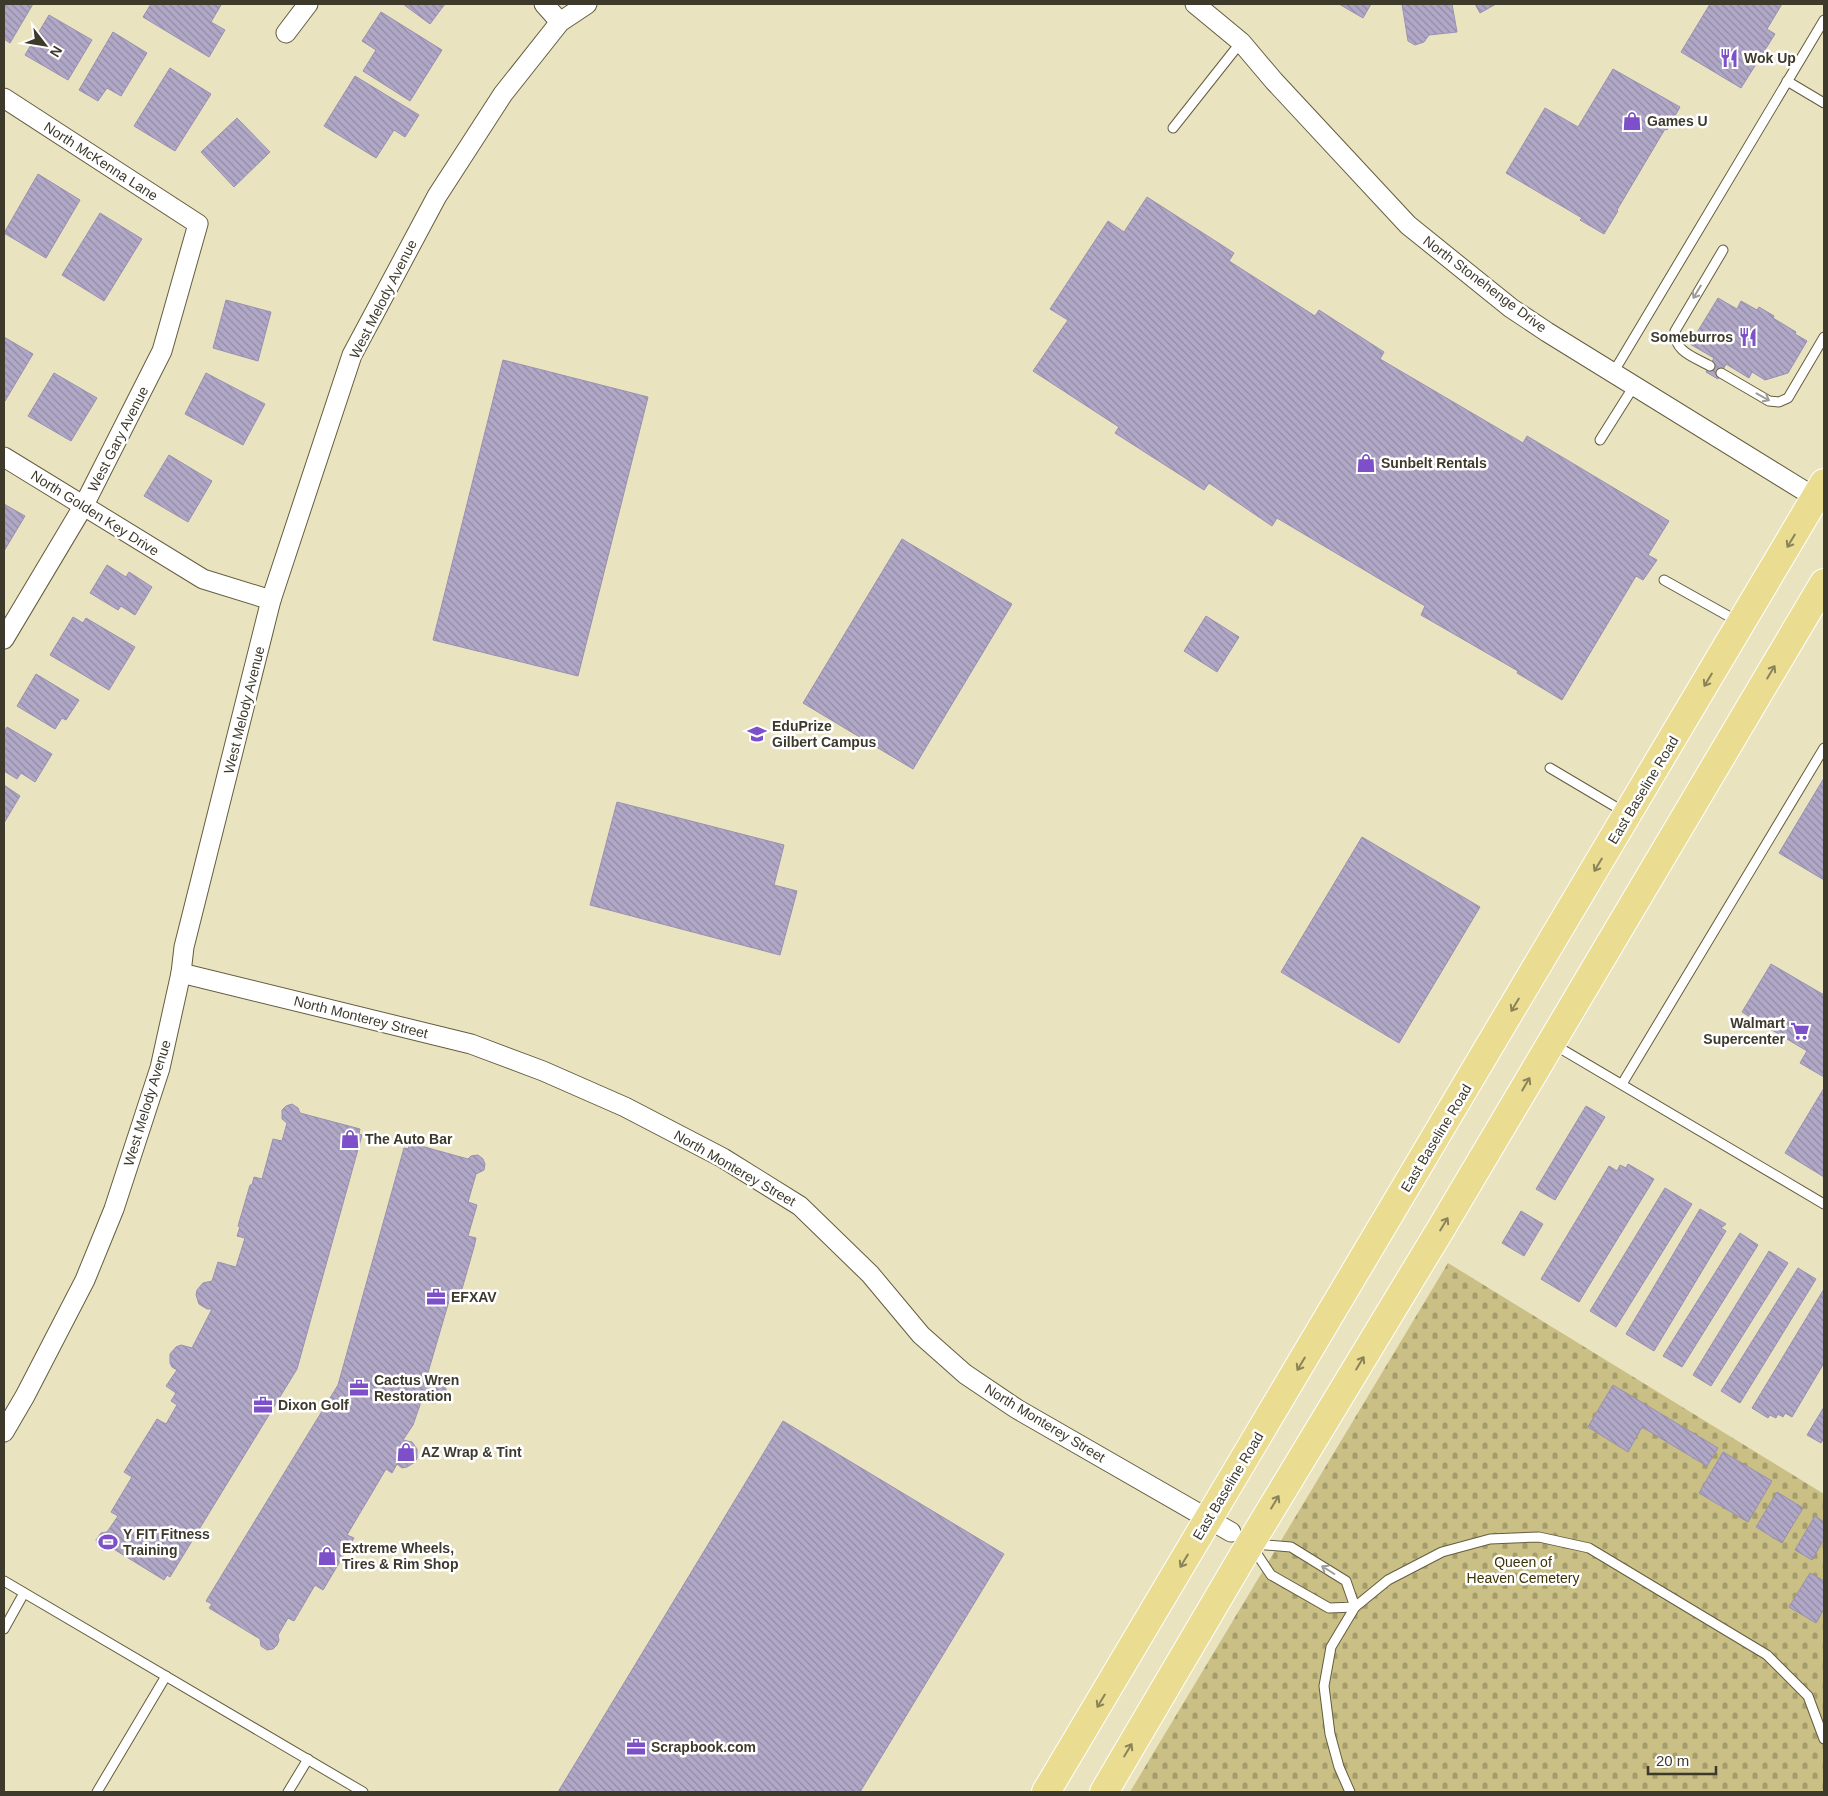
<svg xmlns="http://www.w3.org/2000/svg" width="1828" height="1796" font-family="Arial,sans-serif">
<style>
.cemetery{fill:url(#cemetery-stones)}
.building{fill:url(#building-back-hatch);stroke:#9991b0}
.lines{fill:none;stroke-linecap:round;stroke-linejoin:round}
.service-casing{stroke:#645d3f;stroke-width:11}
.minor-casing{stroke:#645d3f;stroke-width:21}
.primary-casing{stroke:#fff;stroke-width:30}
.service{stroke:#fff;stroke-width:9}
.minor{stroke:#fff;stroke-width:19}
.primary{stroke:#eadc90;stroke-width:28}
.oneway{stroke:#9e9c96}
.oneway2{stroke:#8b8359}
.labels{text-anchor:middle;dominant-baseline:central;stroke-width:5;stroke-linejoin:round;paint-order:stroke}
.poi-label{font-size:14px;font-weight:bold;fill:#3d3a2c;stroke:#fff;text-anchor:start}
.street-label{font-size:14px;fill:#3d3a2c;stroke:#fff}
.park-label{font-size:14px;fill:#3c3306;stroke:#fff}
</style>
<defs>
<pattern id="cemetery-stones" width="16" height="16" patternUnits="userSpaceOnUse" patternTransform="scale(1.25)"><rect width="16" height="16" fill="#cabf84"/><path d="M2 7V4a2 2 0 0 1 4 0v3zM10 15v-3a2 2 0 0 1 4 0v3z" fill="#a59c6c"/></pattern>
<pattern id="building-back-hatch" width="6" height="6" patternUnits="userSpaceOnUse" patternTransform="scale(1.25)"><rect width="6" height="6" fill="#b1a8c8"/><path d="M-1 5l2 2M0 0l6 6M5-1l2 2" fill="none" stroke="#918aa3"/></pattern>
</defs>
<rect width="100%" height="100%" fill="#eae3c0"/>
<polygon class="cemetery" points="1448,1263 1824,1494 1824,1792 1130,1792"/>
<g class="building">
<polygon points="4,4 33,4 10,43 4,39"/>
<polygon points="151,4 219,4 221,5 211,22 225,30 209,57 143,17"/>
<polygon points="403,4 445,4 430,24"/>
<polygon points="1339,4 1371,4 1363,18"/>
<polygon points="1402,4 1452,4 1457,32 1429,35 1424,42 1415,45 1408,41"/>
<polygon points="1475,4 1496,4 1480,13"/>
<polygon points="1710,4 1782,4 1767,29 1775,34 1741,88 1681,52"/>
<polygon points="381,12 442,50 410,101 363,71 376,50 362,41"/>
<polygon points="49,15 92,40 68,80 25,55"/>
<polygon points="113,32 147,53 121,96 107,88 98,101 79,90"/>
<polygon points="170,68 211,94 175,151 134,126"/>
<polygon points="1613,69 1680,107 1667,130 1665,129 1617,210 1618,211 1604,234 1580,220 1582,218 1506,173 1545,108 1578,127"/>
<polygon points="355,76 419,115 405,137 394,130 376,158 324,126"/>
<polygon points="237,118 270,152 234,187 201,152"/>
<polygon points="38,174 80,200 46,258 4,233"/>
<polygon points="1147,197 1234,253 1229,261 1315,316 1319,310 1384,352 1380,359 1523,443 1527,436 1669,521 1648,555 1657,560 1643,580 1636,576 1562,700 1517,673 1518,671 1421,615 1425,606 1277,518 1272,526 1209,483 1204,490 1115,433 1119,427 1033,371 1068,320 1050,309 1108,221 1124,232"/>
<polygon points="100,213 142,239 104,301 62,275"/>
<polygon points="1718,298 1737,309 1741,301 1757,310 1759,307 1774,316 1773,318 1796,332 1795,334 1807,341 1788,373 1765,380 1752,372 1749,378 1726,364 1718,379 1706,372 1714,358 1690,344"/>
<polygon points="226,300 271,312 258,361 213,348"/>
<polygon points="4,337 33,354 5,401 4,401"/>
<polygon points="503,360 648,397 578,676 433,640"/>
<polygon points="54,373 97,398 71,441 28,416"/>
<polygon points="206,373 265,404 243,445 185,414"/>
<polygon points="169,455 212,481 188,522 144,496"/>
<polygon points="4,504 25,516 4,551"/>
<polygon points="902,539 1012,604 913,769 803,703"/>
<polygon points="107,565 126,577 129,572 152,587 135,615 121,606 118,610 90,593"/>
<polygon points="1206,616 1239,637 1217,672 1184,651"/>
<polygon points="73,617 83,623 86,618 135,647 109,690 50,655"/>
<polygon points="36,674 79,700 66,720 62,718 55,729 17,706"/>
<polygon points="7,727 52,754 35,782 21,773 17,779 4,771 4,733"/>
<polygon points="1824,778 1824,880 1779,853"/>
<polygon points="4,785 20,796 4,823"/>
<polygon points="617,802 784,845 774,885 797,891 780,955 590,905"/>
<polygon points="1362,837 1480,907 1399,1043 1281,972"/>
<polygon points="1771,964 1824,995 1824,1077 1800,1063 1807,1051 1742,1012"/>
<polygon points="1824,1088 1824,1177 1785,1153"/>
<polygon points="292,1104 298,1108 300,1113 360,1129 359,1134 362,1135 297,1369 170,1577 167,1575 164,1580 112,1548 108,1550 102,1550 98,1546 96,1540 101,1533 107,1532 118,1516 111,1512 132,1477 124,1472 157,1419 166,1424 177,1405 171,1401 176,1393 166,1386 177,1370 172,1367 170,1363 170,1354 176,1347 181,1345 192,1348 212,1309 207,1309 199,1304 196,1295 197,1290 203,1283 212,1281 218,1262 236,1267 245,1238 237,1236 240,1227 238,1226 250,1185 252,1185 254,1177 262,1179 273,1139 282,1141 287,1123 282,1119 282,1110 286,1106"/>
<polygon points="1586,1106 1605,1117 1555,1200 1536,1189"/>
<polygon points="410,1143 468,1159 471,1156 478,1155 483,1159 485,1164 484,1170 476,1174 468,1202 477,1205 468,1236 476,1238 474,1247 462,1289 460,1288 458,1296 451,1294 427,1376 436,1376 443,1381 446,1389 446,1394 440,1401 435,1403 431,1403 422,1399 413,1425 403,1440 412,1442 417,1449 417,1458 415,1462 407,1467 402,1468 397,1464 392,1473 386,1469 347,1535 354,1538 323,1590 315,1585 294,1621 288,1618 278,1635 279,1640 277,1645 273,1649 267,1650 261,1646 260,1639 209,1608 212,1604 206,1601 338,1385 404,1148 408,1149"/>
<polygon points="1628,1164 1654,1179 1579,1302 1541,1279 1609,1166 1617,1171 1620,1165 1626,1168"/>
<polygon points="1665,1188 1692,1204 1616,1327 1590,1311"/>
<polygon points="1700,1209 1726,1224 1721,1228 1726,1231 1654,1351 1626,1334"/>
<polygon points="1521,1211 1543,1224 1524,1256 1502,1243"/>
<polygon points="1740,1233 1758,1245 1682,1367 1663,1356"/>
<polygon points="1769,1251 1788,1263 1711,1386 1693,1375"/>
<polygon points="1798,1268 1816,1279 1740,1403 1721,1391"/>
<polygon points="1824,1289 1824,1363 1792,1417 1785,1413 1783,1417 1778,1414 1776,1418 1770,1415 1768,1418 1752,1408"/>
<polygon points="1613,1385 1718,1448 1707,1466 1642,1427 1628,1452 1588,1427"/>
<polygon points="1824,1407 1824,1438 1821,1443 1807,1435"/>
<polygon points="783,1421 1004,1554 860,1792 558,1792"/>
<polygon points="1723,1452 1772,1481 1748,1522 1699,1493"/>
<polygon points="1777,1492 1803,1508 1782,1543 1756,1527"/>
<polygon points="1815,1516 1824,1522 1824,1539 1812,1560 1795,1550"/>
<polygon points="1810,1573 1824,1581 1824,1609 1816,1623 1789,1607"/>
</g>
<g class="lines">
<g class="service-casing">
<g id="service">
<polyline points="1787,81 1824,103"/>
<polyline points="1173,128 1241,42"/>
<path d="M 1710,366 C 1694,357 1674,352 1675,331 L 1723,250"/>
<polyline points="1613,373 1824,20"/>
<polyline points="1721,373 1769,401 1779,402 1788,398 1824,337"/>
<polyline points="1600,440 1634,386"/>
<polyline points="1664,580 1739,622"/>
<polyline points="1550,768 1626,813"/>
<polyline points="1553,1044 1824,1204"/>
<polyline points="1622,1084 1824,748"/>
<polyline points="1253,1548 1271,1575 1329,1608 1355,1607 1346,1581 1291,1547 1254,1544"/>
<polyline points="4,1581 363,1792"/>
<polyline points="4,1629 24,1593"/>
<polyline points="97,1792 166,1676"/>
<polyline points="288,1792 308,1759"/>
<polyline points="1350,1792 1339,1767 1330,1734 1324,1686 1331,1647 1355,1607 1388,1580 1442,1552 1490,1539 1539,1537 1589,1548 1767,1655 1808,1696 1824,1739"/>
</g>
</g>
<g class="minor-casing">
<g id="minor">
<polyline points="544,4 560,22"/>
<polyline points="1195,4 1241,42 1274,81 1408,225 1511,308 1547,332 1824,503"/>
<polyline points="286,33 308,4"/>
<polyline points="4,98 198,224 162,351 84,505 4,639"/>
<polyline points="4,457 203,579 271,600"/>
<polyline points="181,973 471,1044 543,1071 625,1107 723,1158 800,1206 870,1274 921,1335 965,1374 1017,1409 1231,1532"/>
<polyline points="4,1432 25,1396 85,1280 114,1209 160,1068 181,973 184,947 271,600 352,355 437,196 503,94 560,22 587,4"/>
</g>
</g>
<g class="primary-casing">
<g id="primary">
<polyline points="1046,1792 1824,483"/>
<polyline points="1104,1792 1250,1544 1442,1227 1824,583"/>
</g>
</g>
<use href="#service" class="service"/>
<use href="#minor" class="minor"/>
<use href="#primary" class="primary"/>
</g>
<defs><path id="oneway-shaft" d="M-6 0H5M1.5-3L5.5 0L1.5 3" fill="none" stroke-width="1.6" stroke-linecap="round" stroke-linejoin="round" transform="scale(1.25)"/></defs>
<g class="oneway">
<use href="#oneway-shaft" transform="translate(1697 292) rotate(121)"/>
<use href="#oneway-shaft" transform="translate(1763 397) rotate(29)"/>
<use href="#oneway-shaft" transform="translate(1328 1570) rotate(-148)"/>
</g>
<g class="oneway2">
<use href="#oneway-shaft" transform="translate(1791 541) rotate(121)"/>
<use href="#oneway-shaft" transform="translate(1771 672) rotate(-59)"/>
<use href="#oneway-shaft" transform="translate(1708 680) rotate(121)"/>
<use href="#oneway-shaft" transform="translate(1598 865) rotate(121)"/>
<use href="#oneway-shaft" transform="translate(1515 1005) rotate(121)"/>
<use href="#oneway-shaft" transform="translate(1526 1084) rotate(-60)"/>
<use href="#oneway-shaft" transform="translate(1444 1224) rotate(-59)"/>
<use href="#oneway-shaft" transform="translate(1360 1363) rotate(-59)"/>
<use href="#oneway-shaft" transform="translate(1301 1364) rotate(121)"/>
<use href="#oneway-shaft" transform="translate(1275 1502) rotate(-59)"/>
<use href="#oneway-shaft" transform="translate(1184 1561) rotate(121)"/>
<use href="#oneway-shaft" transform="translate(1101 1701) rotate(121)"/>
<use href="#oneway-shaft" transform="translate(1128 1750) rotate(-59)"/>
</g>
<defs>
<g id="restaurant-bare" transform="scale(1.5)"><path d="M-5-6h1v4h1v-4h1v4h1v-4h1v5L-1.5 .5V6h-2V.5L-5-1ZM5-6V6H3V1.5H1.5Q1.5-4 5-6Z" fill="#7d50c9" stroke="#fff" stroke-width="2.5" paint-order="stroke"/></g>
<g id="shop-bare" transform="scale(1.5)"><path d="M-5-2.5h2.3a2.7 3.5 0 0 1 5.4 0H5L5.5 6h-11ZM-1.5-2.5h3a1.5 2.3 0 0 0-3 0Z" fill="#7d50c9" stroke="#fff" stroke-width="2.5" paint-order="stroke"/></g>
<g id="school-bare" transform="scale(1.5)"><path d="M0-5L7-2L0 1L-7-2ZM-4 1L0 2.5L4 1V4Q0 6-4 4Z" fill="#7d50c9" stroke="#fff" stroke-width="2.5" paint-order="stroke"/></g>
<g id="supermarket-bare" transform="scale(1.5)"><path d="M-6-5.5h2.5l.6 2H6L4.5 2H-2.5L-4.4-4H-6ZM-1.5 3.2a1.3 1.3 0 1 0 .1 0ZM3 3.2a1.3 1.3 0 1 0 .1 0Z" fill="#7d50c9" stroke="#fff" stroke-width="2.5" paint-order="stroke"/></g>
<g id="office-bare" transform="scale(1.5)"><path d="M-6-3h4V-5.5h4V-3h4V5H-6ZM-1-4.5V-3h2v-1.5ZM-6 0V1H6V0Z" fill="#7d50c9" stroke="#fff" stroke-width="2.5" paint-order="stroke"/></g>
<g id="stadium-bare" transform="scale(1.5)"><path d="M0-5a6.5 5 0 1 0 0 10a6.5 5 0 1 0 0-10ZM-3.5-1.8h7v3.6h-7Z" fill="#7d50c9" stroke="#fff" stroke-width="2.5" paint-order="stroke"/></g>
</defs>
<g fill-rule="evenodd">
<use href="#restaurant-bare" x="1729" y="58"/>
<use href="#shop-bare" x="1632" y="121"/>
<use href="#restaurant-bare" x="1748" y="337"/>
<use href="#shop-bare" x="1366" y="463"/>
<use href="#school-bare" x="757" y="734"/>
<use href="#supermarket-bare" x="1800" y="1031"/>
<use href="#shop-bare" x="350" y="1139"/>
<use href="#office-bare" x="436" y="1297"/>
<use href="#office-bare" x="359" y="1388"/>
<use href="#office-bare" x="263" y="1405"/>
<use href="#shop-bare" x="406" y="1452"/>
<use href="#stadium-bare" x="108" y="1542"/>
<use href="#shop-bare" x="327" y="1556"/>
<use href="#office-bare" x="636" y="1747"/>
</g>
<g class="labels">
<g class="poi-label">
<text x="1744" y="58">Wok Up</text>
<text x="1647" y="121">Games U</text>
<text x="1733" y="337" text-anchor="end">Someburros</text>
<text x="1381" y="463">Sunbelt Rentals</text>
<text x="772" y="726">EduPrize<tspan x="772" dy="16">Gilbert Campus</tspan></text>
<text x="1785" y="1023" text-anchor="end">Walmart<tspan x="1785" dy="16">Supercenter</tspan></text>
<text x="365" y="1139">The Auto Bar</text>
<text x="451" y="1297">EFXAV</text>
<text x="374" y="1380">Cactus Wren<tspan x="374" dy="16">Restoration</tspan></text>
<text x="278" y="1405">Dixon Golf</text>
<text x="421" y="1452">AZ Wrap &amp; Tint</text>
<text x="123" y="1534">Y FIT Fitness<tspan x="123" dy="16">Training</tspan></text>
<text x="342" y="1548">Extreme Wheels,<tspan x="342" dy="16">Tires &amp; Rim Shop</tspan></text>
<text x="651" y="1747">Scrapbook.com</text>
</g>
<g class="street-label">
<text transform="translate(101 161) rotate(33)">North McKenna Lane</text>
<text transform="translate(1485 284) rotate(37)">North Stonehenge Drive</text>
<text transform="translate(383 299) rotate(-63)">West Melody Avenue</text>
<text transform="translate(118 439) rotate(-63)">West Gary Avenue</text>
<text transform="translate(95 513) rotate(32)">North Golden Key Drive</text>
<text transform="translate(244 710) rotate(-76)">West Melody Avenue</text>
<text transform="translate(1643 790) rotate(-59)">East Baseline Road</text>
<text transform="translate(361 1017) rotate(14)">North Monterey Street</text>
<text transform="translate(147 1103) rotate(-73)">West Melody Avenue</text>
<text transform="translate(1436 1138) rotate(-59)">East Baseline Road</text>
<text transform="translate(735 1168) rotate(30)">North Monterey Street</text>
<text transform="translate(1045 1423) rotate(31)">North Monterey Street</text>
<text transform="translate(1228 1486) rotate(-59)">East Baseline Road</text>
</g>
<g class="park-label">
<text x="1523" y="1562">Queen of<tspan x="1523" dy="16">Heaven Cemetery</tspan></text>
</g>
</g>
<rect width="1828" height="1796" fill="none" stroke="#3d3a2c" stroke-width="10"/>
<g transform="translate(45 45) rotate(121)" stroke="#ffffff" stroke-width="4" paint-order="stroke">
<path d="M0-4L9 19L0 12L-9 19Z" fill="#3d3a2c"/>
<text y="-8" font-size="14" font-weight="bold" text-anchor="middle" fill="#3d3a2c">N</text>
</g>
<path d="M1648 1766v8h68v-8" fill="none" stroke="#3d3a2c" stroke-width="2.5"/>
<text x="1656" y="1766" font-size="15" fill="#3d3a2c" stroke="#ffffff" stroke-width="4" paint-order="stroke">20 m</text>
</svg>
